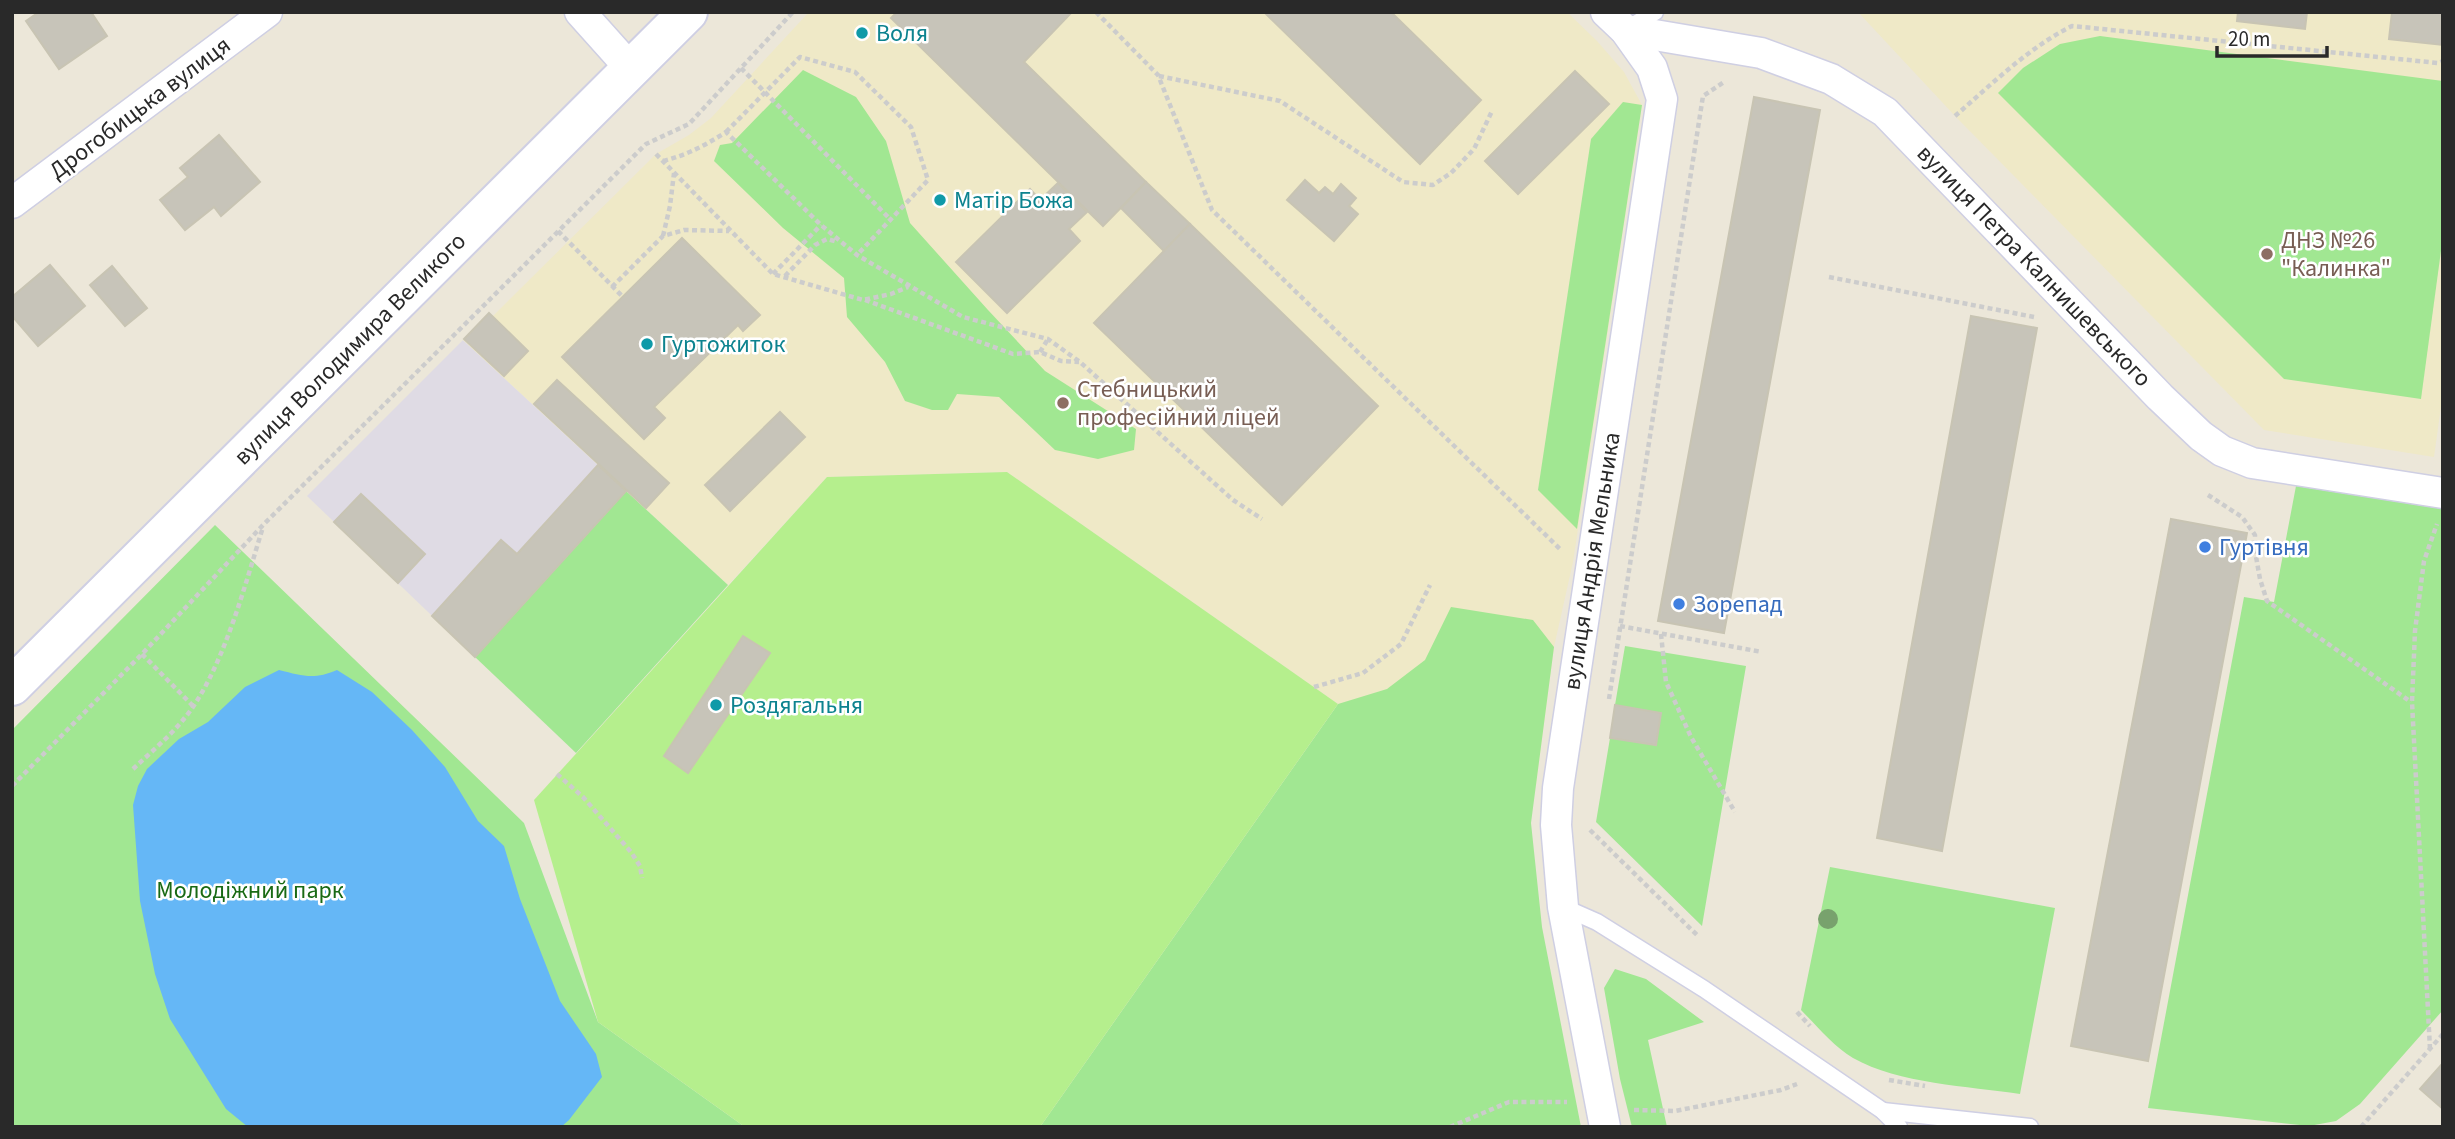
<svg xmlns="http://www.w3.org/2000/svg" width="2455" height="1139" font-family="'Source Sans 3',sans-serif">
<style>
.industrial{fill:#dfdbe4}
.education{fill:#efe9c7}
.green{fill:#a1e792}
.pitch{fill:#b5ef8d}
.water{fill:#65b7f6}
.building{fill:#c7c4b9;stroke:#c8c4b3;stroke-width:2}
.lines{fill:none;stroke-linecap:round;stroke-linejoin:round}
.service-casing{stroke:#cfcfe3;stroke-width:19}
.minor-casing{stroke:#cfcfe3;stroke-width:33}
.tertiary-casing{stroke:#cfcfe3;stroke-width:42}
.path{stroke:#ccc;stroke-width:4.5;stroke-dasharray:5 3.5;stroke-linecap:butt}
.service{stroke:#fff;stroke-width:16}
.minor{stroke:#fff;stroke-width:30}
.tertiary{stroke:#fff;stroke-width:38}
.tree{fill:#78a26d}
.culture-dot{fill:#0f9aa8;stroke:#fff;stroke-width:2.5}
.education-dot{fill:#8d6e63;stroke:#fff;stroke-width:2.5}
.shop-dot{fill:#3f7fe0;stroke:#fff;stroke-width:2.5}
.labels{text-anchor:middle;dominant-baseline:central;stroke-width:5;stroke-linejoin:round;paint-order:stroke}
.culture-label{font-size:24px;fill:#0d838f;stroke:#fff;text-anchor:start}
.street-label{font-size:24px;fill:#292929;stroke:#fff}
.education-label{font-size:24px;fill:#785e54;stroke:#fff;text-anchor:start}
.shop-label{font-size:24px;fill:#366cbe;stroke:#fff;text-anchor:start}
.park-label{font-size:24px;fill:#196a15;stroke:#fff}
</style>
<rect width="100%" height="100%" fill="#ece7d9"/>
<polygon class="industrial" points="463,340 626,491 475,657 307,496"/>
<g class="education">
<polygon points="809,12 1567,12 1597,41 1624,72 1642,105 1573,562 1554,647 1536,785 1338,704 1007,472 827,477 728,585 463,340 489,313 493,316 656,154 689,135 711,118"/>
<polygon points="1858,12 2443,12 2443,392 2434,457 2264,430 1955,116"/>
</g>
<g class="green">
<polygon points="2100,36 2443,81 2443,236 2421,399 2284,379 1998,93 2023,68 2060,44"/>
<polygon points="803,70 856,97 886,141 910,223 988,310 1045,371 1136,429 1134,450 1098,459 1055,450 999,397 957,394 948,410 932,410 905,401 885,362 847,317 844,278 783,228 714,161 720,145 732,143"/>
<polygon points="1623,102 1642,105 1577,529 1538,490 1591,139"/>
<polygon points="2296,486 2443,509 2443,1010 2360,1104 2336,1121 2309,1126 2148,1108 2244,597 2274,602"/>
<polygon points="626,491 728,585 576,753 475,657"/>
<polygon points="215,525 524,823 598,1022 745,1127 12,1127 12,730"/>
<polygon points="1451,607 1533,620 1554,647 1531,823 1542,927 1581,1127 1040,1127 1338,704 1387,689 1425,660"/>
<polygon points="1625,646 1746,666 1702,926 1596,822 1610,738 1656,745 1661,713 1615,705"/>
<path d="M 1830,867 L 2055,908 L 2020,1094 C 1968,1086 1899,1084 1853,1058 C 1833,1046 1817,1026 1801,1010 Z"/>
<polygon points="1615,969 1646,979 1704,1022 1648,1040 1667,1127 1632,1127 1620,1079 1604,988"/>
</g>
<polygon class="pitch" points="1007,472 1338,704 1040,1127 745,1127 598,1022 534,800 827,477"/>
<path class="water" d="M 279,670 C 303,676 314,680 337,670 L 372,692 L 412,730 L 445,767 L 478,821 L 504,846 L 520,899 L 560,1001 L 596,1054 L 602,1077 L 569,1120 L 561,1127 L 248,1127 L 226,1109 L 170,1019 L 155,974 L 140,901 L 133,805 L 138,786 L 147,769 L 179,739 L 208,722 L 245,687 Z"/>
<g class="building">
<polygon points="39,12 91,12 107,36 59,69 26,21"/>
<polygon points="897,12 1072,12 1024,62 1146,182 1103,226 891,18"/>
<polygon points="1264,12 1391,12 1481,100 1420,164"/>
<polygon points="2238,12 2307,12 2305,29 2237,21"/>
<polygon points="2392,12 2443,12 2443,45 2389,39"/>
<polygon points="1575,71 1609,104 1518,194 1485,161"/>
<polygon points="1754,97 1820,110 1724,633 1658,621"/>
<polygon points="219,135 260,182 221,216 214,207 185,230 160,200 188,177 180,168"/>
<polygon points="1305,180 1319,193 1325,187 1333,194 1341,184 1356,198 1349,206 1358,214 1334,241 1287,200"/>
<polygon points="1146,182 1190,224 1164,251 1121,208"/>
<polygon points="1058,183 1087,212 1069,229 1080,241 1007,313 956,262 1030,189 1040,200"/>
<polygon points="1190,224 1378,406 1282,505 1094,323"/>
<polygon points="682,238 760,315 743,331 738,325 654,407 665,418 644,439 562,357"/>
<polygon points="50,265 85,306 38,346 12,316 12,297"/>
<polygon points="112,266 147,308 125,326 90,285"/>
<polygon points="489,313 528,351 504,376 464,339"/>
<polygon points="1971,316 2037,328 1942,851 1877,838"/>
<polygon points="557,380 669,483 646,508 534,404"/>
<polygon points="780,412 805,437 730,511 705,485"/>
<polygon points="598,465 626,491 475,657 432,616 501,540 517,554"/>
<polygon points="361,494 425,554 398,583 334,522"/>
<polygon points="2171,519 2247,533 2148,1061 2071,1046"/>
<polygon points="743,636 770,653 688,773 664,756"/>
<polygon points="1615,705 1661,713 1656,745 1610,738"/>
<polygon points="2443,1063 2443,1109 2420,1089"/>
</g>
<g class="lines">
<g class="service-casing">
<g id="service">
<polyline points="1627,29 1655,12"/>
<polyline points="1563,907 1597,922 1704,989 1883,1111 1899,1127"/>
<polyline points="1883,1111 2030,1127"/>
</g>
</g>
<g class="minor-casing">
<g id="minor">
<polyline points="580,12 631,69"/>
<polyline points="1625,30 1761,53 1831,79 1885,112 2160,397 2201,436 2222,451 2252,463 2443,493"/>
<polyline points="12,203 267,12"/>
<polyline points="1605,1127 1563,907 1556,825 1558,788 1662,99 1652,68 1625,30 1606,12"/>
</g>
</g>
<g class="tertiary-casing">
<polyline id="tertiary" points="12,686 688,12"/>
</g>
<g class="path">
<polyline points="1096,12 1158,75 1212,210 1560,549"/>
<polyline points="741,68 890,219"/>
<polyline points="1159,76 1280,101 1403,182 1433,185 1451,173 1474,149 1492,111"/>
<path d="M 1955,116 C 1992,84 2028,48 2072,26 L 2438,63 L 2443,61"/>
<polyline points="726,132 800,57 855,72 911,127 928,180 857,255"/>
<polyline points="656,154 773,274 863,300 891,294 908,287"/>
<path d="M 663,161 C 687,155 706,145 726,132 L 821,225 L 857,255 L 963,317 L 1048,339 L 1080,362 L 1233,500 L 1262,519"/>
<polyline points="558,231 623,297"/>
<polyline points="663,236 670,206 674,173"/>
<polyline points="773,274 821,225"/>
<polyline points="785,276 815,245 827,239 838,242"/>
<polyline points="1829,277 2034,317"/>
<polyline points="612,287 663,236 684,230 729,231"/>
<polyline points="865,300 1013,354 1040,352 1061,361 1079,362"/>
<polyline points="1040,352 1048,339"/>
<polyline points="2208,495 2242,517 2255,535 2255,551 2260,579 2267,601 2411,702"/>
<polyline points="1620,626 1762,652"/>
<polyline points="1661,634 1666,682 1691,737 1735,812"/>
<polyline points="142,654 193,706"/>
<polyline points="1314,687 1363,673 1401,644 1430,585"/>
<polyline points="1609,699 1703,96 1724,82"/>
<path d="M 133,769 C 150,753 169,737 183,720 C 222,674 245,585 263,527"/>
<polyline points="557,774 583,797 631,852 640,866 642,878"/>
<polyline points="12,786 142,654 264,524 646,144 689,124 793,12"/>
<polyline points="1590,830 1699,937"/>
<polyline points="1797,1012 1810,1026"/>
<polyline points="2430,1049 2412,702 2415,631 2424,561 2437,524"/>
<polyline points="1889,1080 1925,1086"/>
<polyline points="1634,1110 1675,1111 1781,1090 1797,1084"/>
<polyline points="1450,1127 1509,1102 1567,1102"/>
<polyline points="2361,1127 2443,1034"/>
</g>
<use href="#service" class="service"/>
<use href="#minor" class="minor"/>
<use href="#tertiary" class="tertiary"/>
</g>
<circle class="tree" cx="1828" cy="919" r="10"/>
<g class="culture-dot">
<circle cx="862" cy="33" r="7"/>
<circle cx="940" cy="200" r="7"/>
<circle cx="647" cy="344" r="7"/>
<circle cx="716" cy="705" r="7"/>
</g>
<g class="education-dot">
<circle cx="2267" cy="254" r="7"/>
<circle cx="1063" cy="403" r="7"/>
</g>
<g class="shop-dot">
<circle cx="2205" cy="547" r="7"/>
<circle cx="1679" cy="604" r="7"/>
</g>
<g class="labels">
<g class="culture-label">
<text x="876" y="33">Воля</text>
<text x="954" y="200">Матір Божа</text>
<text x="661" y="344">Гуртожиток</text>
<text x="730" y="705">Роздягальня</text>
</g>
<g class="street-label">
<text transform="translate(140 108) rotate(-37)">Дрогобицька вулиця</text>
<text transform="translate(2034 266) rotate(46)">вулиця Петра Калнишевського</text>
<text transform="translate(350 349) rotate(-45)">вулиця Володимира Великого</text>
<text transform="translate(1592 561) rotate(-81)">вулиця Андрія Мельника</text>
</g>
<g class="education-label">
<text x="2281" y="240">ДНЗ №26<tspan x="2281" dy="28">"Калинка"</tspan></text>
<text x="1077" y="389">Стебницький<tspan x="1077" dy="28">професійний ліцей</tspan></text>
</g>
<g class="shop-label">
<text x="2219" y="547">Гуртівня</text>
<text x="1693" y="604">Зорепад</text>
</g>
<g class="park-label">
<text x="250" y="890">Молодіжний парк</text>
</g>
</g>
<rect width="2455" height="1139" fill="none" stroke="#292929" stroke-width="28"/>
<path d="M2217 46v10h110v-10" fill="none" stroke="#292929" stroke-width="3.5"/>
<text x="2228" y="46" font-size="21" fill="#292929" stroke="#ffffff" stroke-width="5" paint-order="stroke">20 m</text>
</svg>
